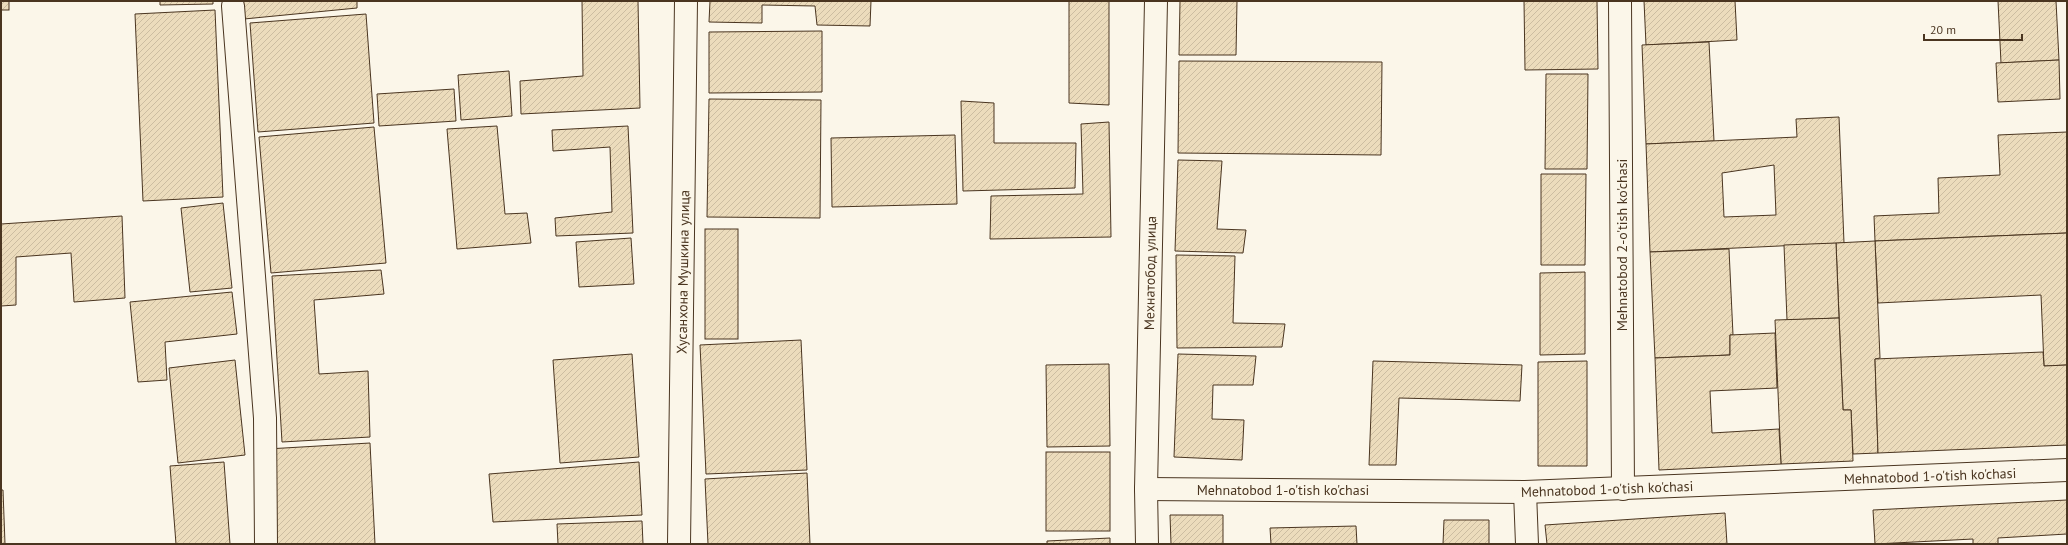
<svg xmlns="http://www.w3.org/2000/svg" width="2068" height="545" font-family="'PT Sans',sans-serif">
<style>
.building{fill:url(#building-hatch);stroke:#4a3520;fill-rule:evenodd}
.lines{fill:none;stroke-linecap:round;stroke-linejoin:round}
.street-casing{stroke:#4a3520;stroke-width:24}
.street{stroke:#fbf6e9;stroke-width:22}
.labels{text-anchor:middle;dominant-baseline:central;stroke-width:3;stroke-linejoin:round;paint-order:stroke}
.street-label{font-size:14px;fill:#4a3520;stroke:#fbf6e9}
</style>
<defs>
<pattern id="building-hatch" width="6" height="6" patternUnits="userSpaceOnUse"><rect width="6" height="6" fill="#ecdcbc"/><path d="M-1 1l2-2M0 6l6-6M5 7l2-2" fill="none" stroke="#ccbda1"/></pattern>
</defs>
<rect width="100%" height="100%" fill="#fbf6e9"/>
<g class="building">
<rect x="1" y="1" width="8" height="9"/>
<polygon points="160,1 213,1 213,4 160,5"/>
<polygon points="242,1 357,1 357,8 244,19"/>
<polygon points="582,1 638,1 640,108 521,114 520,81 583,76"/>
<polygon points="710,1 871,1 870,26 817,25 815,6 762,5 762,23 709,22"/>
<polygon points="1069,1 1109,1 1109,105 1069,103"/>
<polygon points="1180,1 1237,1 1236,55 1179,55"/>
<polygon points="1524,1 1597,1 1598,69 1525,70"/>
<polygon points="1644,1 1735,1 1737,40 1646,45"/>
<polygon points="1998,1 2056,1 2059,60 2001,63"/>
<polygon points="215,10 223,197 143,201 135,14"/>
<polygon points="366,14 374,123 258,132 250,23"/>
<polygon points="822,31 822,92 709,93 709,32"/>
<polygon points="1709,42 1714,141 1646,144 1642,45"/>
<polygon points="2059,60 2060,99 1998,102 1996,63"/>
<polygon points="1179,61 1382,62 1381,155 1178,153"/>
<polygon points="509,71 512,116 461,120 458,75"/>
<polygon points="1546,74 1588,74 1587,169 1545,169"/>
<polygon points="454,89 456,121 379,126 377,94"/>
<polygon points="709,99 821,100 820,218 707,217"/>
<polygon points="961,101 994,103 994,143 1076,143 1075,188 963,191"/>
<path d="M 1839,117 L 1844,243 L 1650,252 L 1646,144 L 1797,137 L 1796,119 ZM 1774,165 L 1776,215 L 1724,217 L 1722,173 Z"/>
<polygon points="1109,122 1111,237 990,239 991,196 1083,194 1081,124"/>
<polygon points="497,126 505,214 527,213 531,243 457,249 447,129"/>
<polygon points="628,126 633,233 556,236 555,218 612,212 610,147 553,151 552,130"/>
<polygon points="374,127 386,263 271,273 259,137"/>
<polygon points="2067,132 2067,233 1875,241 1874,216 1939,213 1938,178 2000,175 1998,135"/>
<polygon points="955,135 957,204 832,207 831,138"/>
<polygon points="1178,160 1222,161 1217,229 1246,230 1243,253 1175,251"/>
<polygon points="1541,174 1586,174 1585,265 1541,265"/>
<polygon points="223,203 232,288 190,292 181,208"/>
<polygon points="122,216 125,298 74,302 71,253 16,257 16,305 1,306 1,224"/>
<rect x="705" y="229" width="33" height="110"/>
<polygon points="2067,233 2067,365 2044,366 2041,295 1878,303 1875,241"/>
<polygon points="631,238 634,284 579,287 576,242"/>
<polygon points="1875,241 1880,358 1875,359 1878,453 1853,454 1851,410 1843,410 1836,243"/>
<polygon points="1836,243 1839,318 1787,320 1784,245"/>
<polygon points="1729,249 1733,335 1730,335 1730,355 1655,358 1650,252"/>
<polygon points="1176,255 1235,256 1233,323 1285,324 1282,347 1177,348"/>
<polygon points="381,270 384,294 314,300 319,374 368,371 370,437 282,442 272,276"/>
<polygon points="1585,272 1585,354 1540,355 1540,273"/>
<polygon points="232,292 237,334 165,342 167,380 138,382 130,302"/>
<polygon points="1839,318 1843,410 1851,410 1853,461 1781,464 1775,320"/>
<polygon points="1775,333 1777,388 1710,391 1712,433 1779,429 1781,464 1659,470 1655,358 1730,355 1730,335"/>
<polygon points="801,340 807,470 706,474 700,345"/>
<polygon points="2043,352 2044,366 2067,365 2067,445 1878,453 1875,359"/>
<polygon points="632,354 639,457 560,463 553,360"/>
<polygon points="1178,354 1256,356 1253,385 1213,385 1212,419 1244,420 1242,460 1174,457"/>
<polygon points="235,360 245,455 178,463 169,368"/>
<polygon points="1373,361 1522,365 1520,401 1399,398 1396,465 1369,465"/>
<polygon points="1587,361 1587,466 1538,466 1538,362"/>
<polygon points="1109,364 1110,446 1047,447 1046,365"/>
<polygon points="370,443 375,544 272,544 267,449"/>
<rect x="1046" y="452" width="64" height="79"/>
<polygon points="224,462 230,544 176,544 170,466"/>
<polygon points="639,462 642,515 493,522 489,474"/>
<polygon points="807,473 810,544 708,544 705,479"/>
<polygon points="1,490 3,490 5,544 1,544"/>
<polygon points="2067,500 2067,534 1998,538 1998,544 1973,544 1973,539 1875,544 1873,510"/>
<polygon points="1725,513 1727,544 1547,544 1545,525"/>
<polygon points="1170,515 1223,515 1223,544 1171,544"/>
<polygon points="1444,520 1489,520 1489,544 1443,544"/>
<polygon points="642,521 643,544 558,544 557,524"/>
<polygon points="1356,526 1357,544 1271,544 1270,528"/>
<polygon points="1110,538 1110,544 1047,544 1047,541"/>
</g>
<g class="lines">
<g class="street-casing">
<g id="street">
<polyline points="1620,1 1623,489"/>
<polyline points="233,6 265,418 266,544"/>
<polyline points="1146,489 1525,492 2067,470"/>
<polyline points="1525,492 1527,544"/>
<polyline points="679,544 686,1"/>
<polyline points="1147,544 1146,489 1156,1"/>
</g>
</g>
<use href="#street" class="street"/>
</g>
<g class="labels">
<g class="street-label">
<text transform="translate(1622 245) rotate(-90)">Mehnatobod 2-o'tish ko'chasi</text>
<text transform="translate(683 272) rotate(-89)">Хусанхона Мушкина улица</text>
<text transform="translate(1150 273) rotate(-89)">Мехнатобод улица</text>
<text transform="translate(1930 476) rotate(-2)">Mehnatobod 1-o'tish ko'chasi</text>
<text transform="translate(1607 489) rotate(-2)">Mehnatobod 1-o'tish ko'chasi</text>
<text x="1283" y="490">Mehnatobod 1-o'tish ko'chasi</text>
</g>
</g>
<rect width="2068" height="545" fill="none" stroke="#4a3520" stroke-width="4"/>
<path d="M1924 34v6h98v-6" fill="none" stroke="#4a3520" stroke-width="2"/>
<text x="1930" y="34" font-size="12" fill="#4a3520" stroke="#fbf6e9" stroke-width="3" paint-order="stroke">20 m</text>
</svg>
